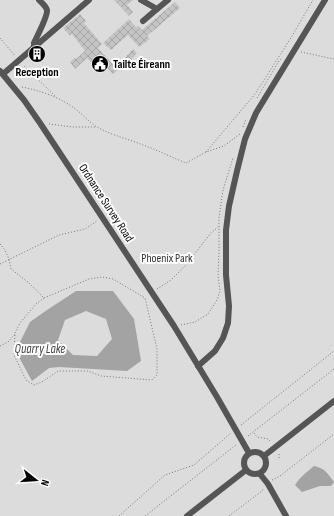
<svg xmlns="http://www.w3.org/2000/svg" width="334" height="516" font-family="'Sofia Sans Condensed',sans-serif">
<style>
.park{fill:#dcdcdc}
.water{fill:#a3a3a3;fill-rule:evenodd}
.building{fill:url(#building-cross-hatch)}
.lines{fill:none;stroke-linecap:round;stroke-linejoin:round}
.path{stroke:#777;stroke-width:1;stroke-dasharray:1 2;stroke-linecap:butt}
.minor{stroke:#555;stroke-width:6}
.labels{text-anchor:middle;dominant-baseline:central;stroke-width:4;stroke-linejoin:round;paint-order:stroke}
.poi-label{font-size:12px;font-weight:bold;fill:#000;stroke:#fff;text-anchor:start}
.street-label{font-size:12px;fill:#000;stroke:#fff}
.park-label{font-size:12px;fill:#333;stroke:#fff}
.water-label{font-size:13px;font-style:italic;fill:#444;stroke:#fff}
</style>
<defs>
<pattern id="building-cross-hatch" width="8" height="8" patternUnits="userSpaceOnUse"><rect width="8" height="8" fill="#c4c4c4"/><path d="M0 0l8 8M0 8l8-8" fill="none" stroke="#a7a7a7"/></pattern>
</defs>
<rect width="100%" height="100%" fill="#fff"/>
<rect class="park" x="0" y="0" width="334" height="516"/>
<g class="water">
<path d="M 76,291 L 113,291 L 134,319 L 141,361 L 127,371 L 59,367 L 49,368 L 32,381 L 20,359 L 20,342 L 30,322 L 47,310 ZM 86,311 L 106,319 L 112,339 L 97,356 L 73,355 L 58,340 L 65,320 Z"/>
<path d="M 314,466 C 325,468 328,474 334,482 L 331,486 L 320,486 L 302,492 L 295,485 C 300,477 307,472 314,466 Z"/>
</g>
<g class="building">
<polygon points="114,0 133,0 127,5 133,12 129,16"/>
<polygon points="175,2 180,8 147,36 150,39 139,47 128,35 111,50 103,43 129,19 136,27 138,26 142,30"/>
<polygon points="80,14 86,21 84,23 102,44 98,48 118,70 113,74 99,59 93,64 87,58 75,69 70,62 75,58 76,59 85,51 72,34 70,36 63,28"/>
<polygon points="41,49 44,53 42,55 44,57 40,60 38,58 35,61 31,56 37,50 38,51"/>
<polygon points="133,49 137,53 127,65 122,61"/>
</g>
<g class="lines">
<g class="path">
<polyline points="0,38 15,56"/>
<polyline points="301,52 334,59"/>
<polyline points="24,66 56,97"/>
<path d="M 22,87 C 42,91 62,98 78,111 C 84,116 90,123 97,127 C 111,135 128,139 143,145 C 157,150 171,157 186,163 L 206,152 L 224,146 L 240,134"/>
<polyline points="257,98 279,61 282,58"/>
<polyline points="49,124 73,127 95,127"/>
<polyline points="243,127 246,119"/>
<polyline points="206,152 255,94 289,41 313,0"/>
<polyline points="0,244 5,250 9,259 11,269 29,283 44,298 89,279 102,277 113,279 145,298 157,349 157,375 152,380 101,376 88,371 58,371 42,382 34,385 27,381 24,376 14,355 15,333 20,323 36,304 44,298"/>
<polyline points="0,264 59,235 85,229 97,221"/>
<polyline points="157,289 171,280 186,265 210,234 218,227"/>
<polyline points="181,325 195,322 208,314 217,300 220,291 218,275 219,252 219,217 223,190 233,158"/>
<polyline points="0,346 8,342 15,334"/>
<polyline points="241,425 334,351"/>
<polyline points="254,433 257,437 268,439 271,442"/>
<polyline points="248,436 334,369"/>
<polyline points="279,458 279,453"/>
<polyline points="272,480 280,476 334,434"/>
<polyline points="119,516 165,475 194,465 231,433"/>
<polyline points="145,516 236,445"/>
<polyline points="229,516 262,491 263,489"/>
</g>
<g class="minor">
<polyline points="141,0 157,9 168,0"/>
<polyline points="143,21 157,9"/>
<path d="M 34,47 L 34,43 C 37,36 48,16 47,10 C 46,6 42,3 39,0"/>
<polyline points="0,71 24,100 40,123 174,326 217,397 249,453"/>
<polyline points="3,74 89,0"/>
<polyline points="198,366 215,351 223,338 228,323 229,306 226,275 226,230 229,206 237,171 245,139 256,113 325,0"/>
<circle cx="255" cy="463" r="11"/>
<polyline points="264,456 334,401"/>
<polyline points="260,474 268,484 286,516"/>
<polyline points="187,516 246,470"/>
</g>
</g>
<defs>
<g id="building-disc" transform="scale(0.9)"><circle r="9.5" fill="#000" stroke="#fff"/><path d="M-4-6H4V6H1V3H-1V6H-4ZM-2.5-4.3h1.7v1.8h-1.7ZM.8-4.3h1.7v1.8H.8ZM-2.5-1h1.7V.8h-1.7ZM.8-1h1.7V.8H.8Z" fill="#fff"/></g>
<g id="civic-disc" transform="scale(0.9)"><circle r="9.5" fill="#000" stroke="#fff"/><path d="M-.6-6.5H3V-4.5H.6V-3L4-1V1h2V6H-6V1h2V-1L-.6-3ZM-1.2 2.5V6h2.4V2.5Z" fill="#fff"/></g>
</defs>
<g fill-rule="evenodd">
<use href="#building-disc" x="37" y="54"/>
<use href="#civic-disc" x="100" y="64"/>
</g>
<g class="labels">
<g class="poi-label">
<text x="113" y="64">Tailte Éireann</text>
<text x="37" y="72" text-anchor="middle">Reception</text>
</g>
<g class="street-label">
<text transform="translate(106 203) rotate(57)">Ordnance Survey Road</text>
</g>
<g class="park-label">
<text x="167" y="258">Phoenix Park</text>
</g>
<g class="water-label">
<text x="40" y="349">Quarry Lake</text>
</g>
</g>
<g transform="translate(36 480) rotate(107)" stroke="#ffffff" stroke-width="3" paint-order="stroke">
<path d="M0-3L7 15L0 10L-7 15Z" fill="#000000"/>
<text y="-6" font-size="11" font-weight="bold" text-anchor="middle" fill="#000000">N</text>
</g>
</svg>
